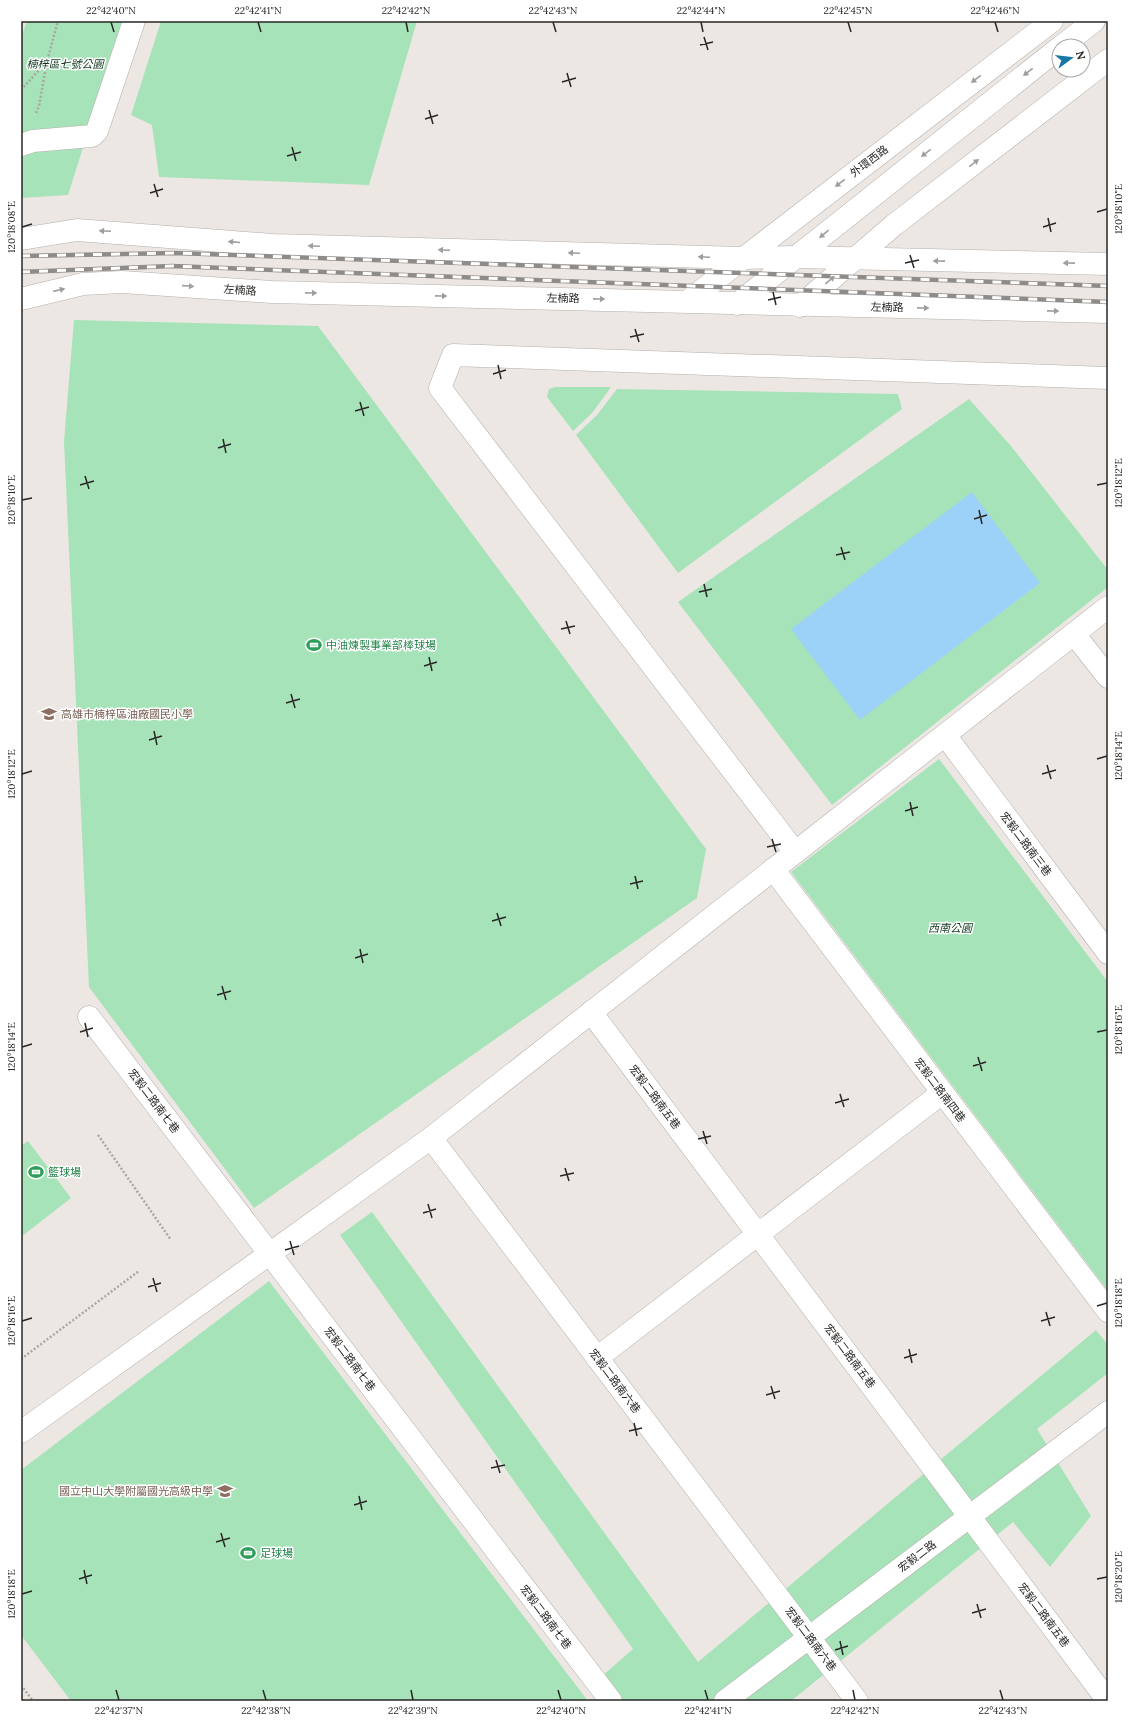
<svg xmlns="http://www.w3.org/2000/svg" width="1129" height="1722" font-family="Lora,'Noto Sans TC',serif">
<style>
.green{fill:#a6e3b8}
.water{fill:#9dd2f8}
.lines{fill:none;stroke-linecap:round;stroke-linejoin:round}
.minor-casing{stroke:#b4afab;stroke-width:23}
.path{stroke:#aba7a3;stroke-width:2.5;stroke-dasharray:2 2;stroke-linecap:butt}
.minor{stroke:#fff;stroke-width:22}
.rail-casing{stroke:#8f8b88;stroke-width:4.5}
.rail{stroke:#fff;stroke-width:3;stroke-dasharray:9;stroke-linecap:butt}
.oneway{fill:#9f9e9d}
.ticks{fill:none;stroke:#292725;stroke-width:1.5}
.labels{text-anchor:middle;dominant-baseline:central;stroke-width:3;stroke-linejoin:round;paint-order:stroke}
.park-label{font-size:11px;font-style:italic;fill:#123a21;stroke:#fff}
.street-label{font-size:11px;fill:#292725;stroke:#fff}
.leisure-label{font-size:11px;fill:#27864d;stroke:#fff;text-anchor:start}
.education-label{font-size:11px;fill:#785e54;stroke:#fff;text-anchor:start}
.neatline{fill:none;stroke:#292725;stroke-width:1.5}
.ticks-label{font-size:10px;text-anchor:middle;fill:#292725}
</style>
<rect width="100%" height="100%" fill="#ede7e3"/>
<g class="green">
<polygon points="27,21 123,21 68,195 21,198 21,37"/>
<polygon points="161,21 417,21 369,185 159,177 152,125 131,115"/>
<polygon points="74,320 318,326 706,849 697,898 254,1208 89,987 64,441"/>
<polygon points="555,387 611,387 593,412 573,431 547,397 549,389"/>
<polygon points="617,389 898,394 902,409 678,573 576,435 597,415"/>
<polygon points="969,399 1011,446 1108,570 1108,587 832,805 678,602"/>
<polygon points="939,759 1108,982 1108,1291 791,872"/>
<polygon points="28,1141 71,1198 21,1237 21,1146"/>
<polygon points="372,1212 698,1662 1096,1330 1108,1345 1108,1373 1037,1429 1091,1516 1050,1567 1013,1522 791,1701 620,1701 601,1677 633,1649 340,1235"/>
<polygon points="269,1281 588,1701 71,1701 21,1635 21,1470"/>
</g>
<polygon class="water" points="972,492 1040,583 860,720 791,629"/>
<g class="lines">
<g class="minor-casing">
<g id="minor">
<polyline points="1062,46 1094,21"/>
<polyline points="21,145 33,141 92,136 97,131 134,21"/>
<polyline points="21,239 77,230 273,245 743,258 796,257 1108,264"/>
<polyline points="21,299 83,284 122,282 272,292 1108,312"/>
<polyline points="688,301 1052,21"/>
<polyline points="737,304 1059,48"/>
<polyline points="800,306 894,225 1108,60"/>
<polyline points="1074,634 1108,677"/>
<polyline points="945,735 1108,953"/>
<polyline points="795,852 440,388 453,355 1108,378"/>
<polyline points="773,869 1108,1311"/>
<polyline points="591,1012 1108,1701"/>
<polyline points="89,1017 611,1701"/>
<polyline points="431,1138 857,1701"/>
<polyline points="597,1358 942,1093"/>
<polyline points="21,1432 431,1138 1108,607"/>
<polyline points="725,1701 1108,1412"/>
</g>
</g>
<g class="path">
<polyline points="21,90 47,61 58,21"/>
<polyline points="36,113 39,106 47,61"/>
<polyline points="98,1135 171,1240"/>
<polyline points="21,1359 139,1271"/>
<polyline points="21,1685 33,1701"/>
</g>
<use href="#minor" class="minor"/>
<g class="rail-casing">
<g id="rail">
<polyline points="21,256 175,253 1108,286"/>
<polyline points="21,272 172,266 1108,302"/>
</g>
</g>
<use href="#rail" class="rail"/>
</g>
<defs><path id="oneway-solid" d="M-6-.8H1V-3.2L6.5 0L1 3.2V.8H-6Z"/></defs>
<g class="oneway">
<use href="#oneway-solid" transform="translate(1028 72) rotate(142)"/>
<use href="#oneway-solid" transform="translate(976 79) rotate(143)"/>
<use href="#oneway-solid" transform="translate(926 153) rotate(142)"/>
<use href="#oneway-solid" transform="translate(974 163) rotate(-38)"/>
<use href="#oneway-solid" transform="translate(840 183) rotate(142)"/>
<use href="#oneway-solid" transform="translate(105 231) rotate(-177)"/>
<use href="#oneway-solid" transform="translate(824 234) rotate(140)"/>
<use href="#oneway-solid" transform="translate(234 242) rotate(-175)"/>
<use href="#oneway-solid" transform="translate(314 246) rotate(-178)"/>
<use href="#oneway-solid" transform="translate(444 250) rotate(-178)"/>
<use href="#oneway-solid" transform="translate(574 253) rotate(-178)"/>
<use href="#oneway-solid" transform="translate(704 257) rotate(-178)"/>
<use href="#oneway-solid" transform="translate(939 261) rotate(-179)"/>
<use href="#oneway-solid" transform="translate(1069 263) rotate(-179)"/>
<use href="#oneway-solid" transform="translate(830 280) rotate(-40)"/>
<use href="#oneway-solid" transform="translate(188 286) rotate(4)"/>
<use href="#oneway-solid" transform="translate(59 290) rotate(-13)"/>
<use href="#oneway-solid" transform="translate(311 293) rotate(1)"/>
<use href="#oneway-solid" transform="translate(441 296) rotate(1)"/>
<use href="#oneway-solid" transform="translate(599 299) rotate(1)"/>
<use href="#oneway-solid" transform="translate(923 308) rotate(1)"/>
<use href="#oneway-solid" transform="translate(1053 311) rotate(1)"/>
</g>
<path class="ticks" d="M 111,22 L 114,32M 258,22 L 261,32M 406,22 L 408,32M 553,22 L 556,32M 701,22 L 703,32M 848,22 L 851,32M 995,22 L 998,32M 704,37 L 708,50M 700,45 L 713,42M 567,73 L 571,87M 562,82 L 576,78M 429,110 L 433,124M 425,119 L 438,115M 292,147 L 296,161M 287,156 L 301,152M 154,184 L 158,197M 150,193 L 163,189M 1097,212 L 1107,209M 1048,218 L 1051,232M 22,227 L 32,224M 1043,227 L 1056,223M 910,255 L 914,268M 905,263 L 919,260M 773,292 L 776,305M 768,300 L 781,297M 635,329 L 639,342M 630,337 L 644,334M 498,365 L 501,379M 493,374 L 506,370M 360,402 L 364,416M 355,411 L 369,407M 223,439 L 226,453M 218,448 L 231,444M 85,476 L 89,489M 80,485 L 94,481M 1097,485 L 1107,483M 22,500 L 32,498M 979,510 L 982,524M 974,519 L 987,515M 841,547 L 845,560M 836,555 L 850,552M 704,584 L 707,597M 699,592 L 712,589M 566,621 L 570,634M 561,629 L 575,626M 429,657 L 432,671M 424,666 L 437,662M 291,694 L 295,708M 286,703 L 300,699M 154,731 L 157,745M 149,740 L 162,736M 1097,759 L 1107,756M 1047,765 L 1051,779M 22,774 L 32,771M 1042,774 L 1056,770M 910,802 L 913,816M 905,811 L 918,807M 772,839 L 776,852M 767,847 L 781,844M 635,876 L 638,889M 630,884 L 643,881M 497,913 L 501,926M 492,921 L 506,917M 360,949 L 363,963M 355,958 L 368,954M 222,986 L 226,1000M 217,995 L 231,991M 85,1023 L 88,1037M 80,1032 L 93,1028M 1097,1032 L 1107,1030M 22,1047 L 32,1044M 978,1057 L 982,1071M 973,1066 L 986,1062M 840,1094 L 844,1107M 835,1103 L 849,1099M 703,1131 L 707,1144M 698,1139 L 711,1136M 565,1168 L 569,1181M 560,1176 L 574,1173M 428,1204 L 432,1218M 423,1213 L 436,1209M 290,1241 L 294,1255M 285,1250 L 299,1246M 153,1278 L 157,1292M 148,1287 L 161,1283M 1097,1306 L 1107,1303M 1046,1312 L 1050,1326M 22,1321 L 32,1318M 1041,1321 L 1055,1317M 909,1349 L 912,1363M 904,1358 L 917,1354M 771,1386 L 775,1399M 766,1395 L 780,1391M 634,1423 L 637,1436M 629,1431 L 642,1428M 496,1460 L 500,1473M 491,1468 L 505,1465M 359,1496 L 362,1510M 354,1505 L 367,1501M 221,1533 L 225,1547M 216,1542 L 230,1538M 84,1570 L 87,1584M 79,1579 L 92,1575M 1097,1579 L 1107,1577M 22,1594 L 32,1591M 977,1604 L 981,1618M 972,1613 L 986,1609M 840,1641 L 843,1655M 835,1650 L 848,1646M 116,1690 L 119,1700M 263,1690 L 266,1700M 411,1690 L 413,1700M 558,1690 L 561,1700M 705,1690 L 708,1700M 853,1690 L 855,1700M 1000,1690 L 1003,1700"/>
<defs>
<g id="stadium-bare" transform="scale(1.2)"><path d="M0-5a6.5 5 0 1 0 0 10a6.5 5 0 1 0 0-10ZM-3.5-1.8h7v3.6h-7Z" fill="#2e9e5b" stroke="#fff" stroke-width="2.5" paint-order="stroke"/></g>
<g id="school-bare" transform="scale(1.2)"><path d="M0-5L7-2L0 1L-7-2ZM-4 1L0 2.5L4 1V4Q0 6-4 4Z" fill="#8d6e63" stroke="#fff" stroke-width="2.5" paint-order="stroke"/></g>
</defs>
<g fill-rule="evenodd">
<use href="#stadium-bare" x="314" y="645"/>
<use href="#school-bare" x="49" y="714"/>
<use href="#stadium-bare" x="36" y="1172"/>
<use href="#school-bare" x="225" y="1491"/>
<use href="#stadium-bare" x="248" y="1553"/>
</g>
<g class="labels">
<g class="park-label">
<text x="65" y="64">楠梓區七號公園</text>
<text x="950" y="928">西南公園</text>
</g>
<g class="street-label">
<text transform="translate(869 161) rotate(-37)">外環西路</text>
<text transform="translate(240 290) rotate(4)">左楠路</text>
<text transform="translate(563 298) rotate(1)">左楠路</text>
<text transform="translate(887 307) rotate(1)">左楠路</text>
<text transform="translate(1026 844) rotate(53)">宏毅二路南三巷</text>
<text transform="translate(940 1090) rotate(53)">宏毅二路南四巷</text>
<text transform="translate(655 1097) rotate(53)">宏毅二路南五巷</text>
<text transform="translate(154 1101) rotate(53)">宏毅二路南七巷</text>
<text transform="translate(850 1356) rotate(53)">宏毅二路南五巷</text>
<text transform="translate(350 1359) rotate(53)">宏毅二路南七巷</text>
<text transform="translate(615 1381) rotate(53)">宏毅二路南六巷</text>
<text transform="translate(917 1556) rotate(-37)">宏毅二路</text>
<text transform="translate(1044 1615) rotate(53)">宏毅二路南五巷</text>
<text transform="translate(546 1617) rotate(53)">宏毅二路南七巷</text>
<text transform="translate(811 1639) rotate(53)">宏毅二路南六巷</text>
</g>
<g class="leisure-label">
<text x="326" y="645">中油煉製事業部棒球場</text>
<text x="48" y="1172">籃球場</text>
<text x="260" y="1553">足球場</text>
</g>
<g class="education-label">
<text x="61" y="714">高雄市楠梓區油廠國民小學</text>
<text x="213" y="1491" text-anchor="end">國立中山大學附屬國光高級中學</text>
</g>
</g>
<rect width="1129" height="1722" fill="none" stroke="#ffffff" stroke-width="44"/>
<g transform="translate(1071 58) rotate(75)"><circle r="19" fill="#ffffff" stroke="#a9a9a8"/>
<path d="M0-3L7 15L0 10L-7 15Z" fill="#1778a5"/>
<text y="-6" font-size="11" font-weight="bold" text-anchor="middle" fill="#292725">N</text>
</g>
<rect x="22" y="22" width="1085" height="1678" class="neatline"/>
<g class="ticks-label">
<text x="111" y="14">22°42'40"N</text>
<text x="258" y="14">22°42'41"N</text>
<text x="406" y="14">22°42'42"N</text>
<text x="553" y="14">22°42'43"N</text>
<text x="701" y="14">22°42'44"N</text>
<text x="848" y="14">22°42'45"N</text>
<text x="995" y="14">22°42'46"N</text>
<text transform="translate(1118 209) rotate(-90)" y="4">120°18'10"E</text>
<text transform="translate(11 227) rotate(-90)" y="4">120°18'08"E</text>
<text transform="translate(1118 483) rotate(-90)" y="4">120°18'12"E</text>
<text transform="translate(11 500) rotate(-90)" y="4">120°18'10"E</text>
<text transform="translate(1118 756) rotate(-90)" y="4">120°18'14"E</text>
<text transform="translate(11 774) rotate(-90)" y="4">120°18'12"E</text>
<text transform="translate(1118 1030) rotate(-90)" y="4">120°18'16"E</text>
<text transform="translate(11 1047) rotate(-90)" y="4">120°18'14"E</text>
<text transform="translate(1118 1303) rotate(-90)" y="4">120°18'18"E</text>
<text transform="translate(11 1321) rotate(-90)" y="4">120°18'16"E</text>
<text transform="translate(1118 1577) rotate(-90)" y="4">120°18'20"E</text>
<text transform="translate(11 1594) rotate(-90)" y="4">120°18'18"E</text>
<text x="119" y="1714">22°42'37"N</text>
<text x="266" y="1714">22°42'38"N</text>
<text x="413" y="1714">22°42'39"N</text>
<text x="561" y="1714">22°42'40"N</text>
<text x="708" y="1714">22°42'41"N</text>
<text x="855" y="1714">22°42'42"N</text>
<text x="1003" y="1714">22°42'43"N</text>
</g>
</svg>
